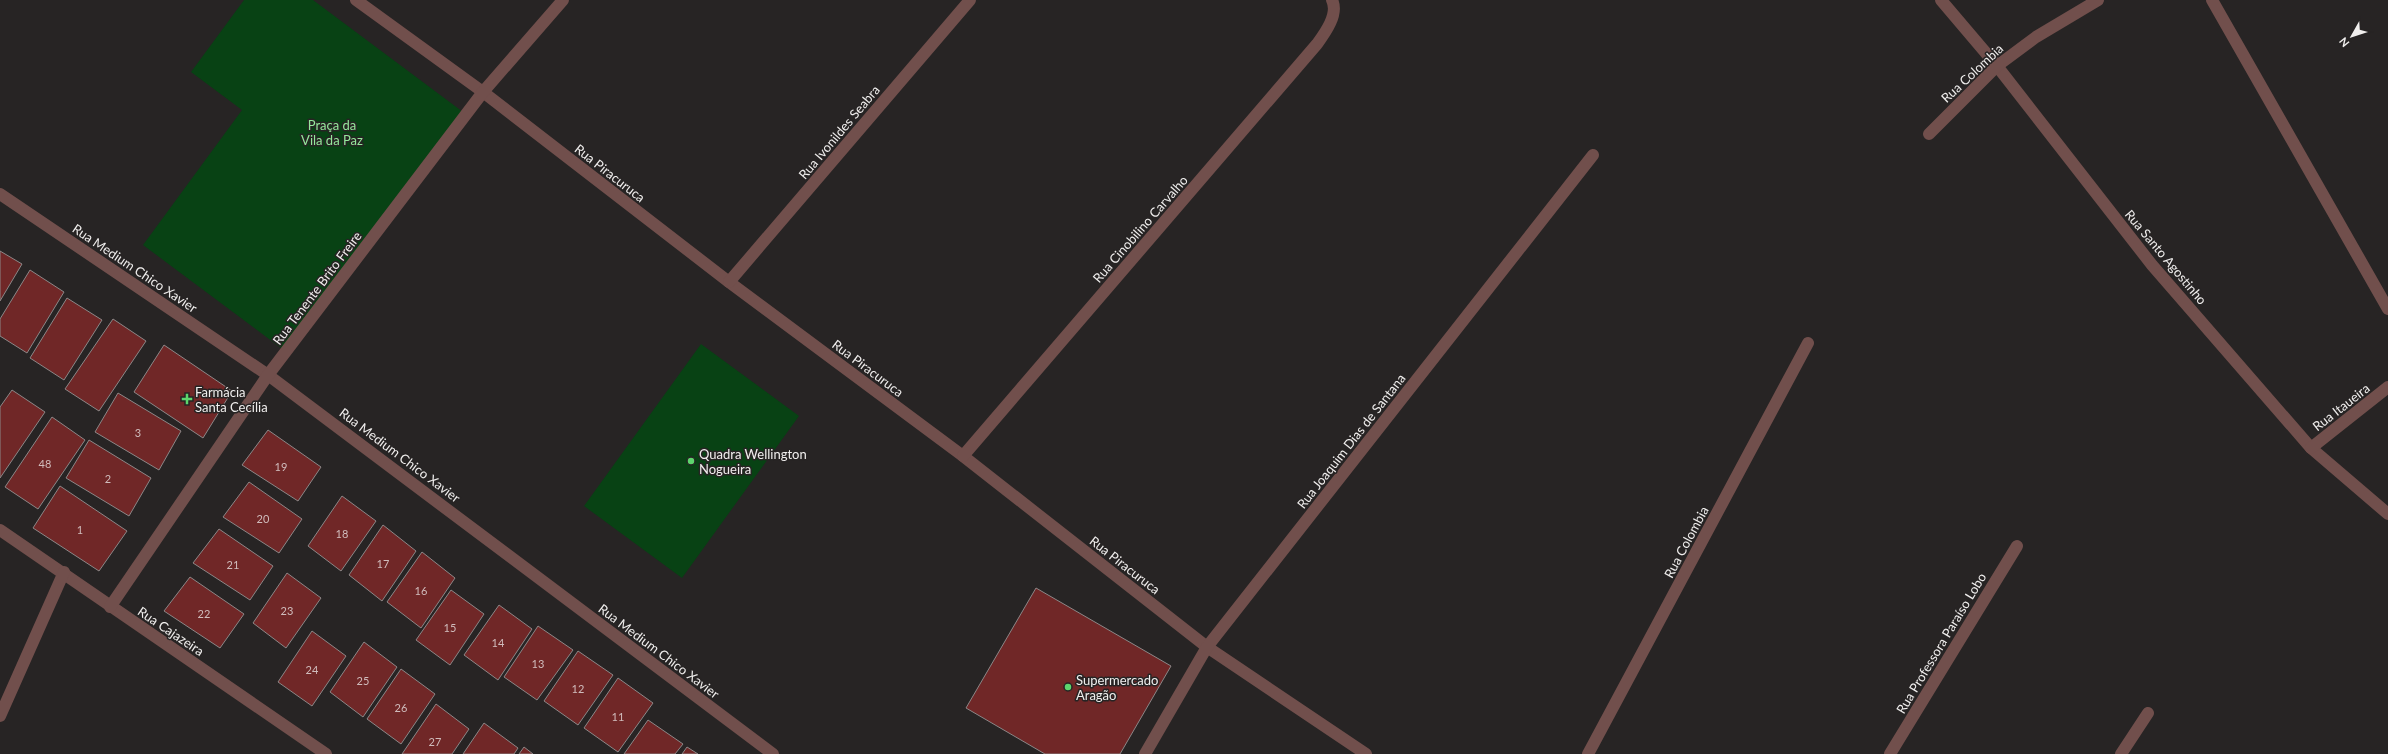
<svg xmlns="http://www.w3.org/2000/svg" width="2388" height="754" font-family="Lato,sans-serif">
<style>
.green{fill:#084214}
.building{fill:#702727;stroke:#8c8787}
.lines{fill:none;stroke-linecap:round;stroke-linejoin:round}
.lane{stroke:#714f4c;stroke-width:12}
.street{stroke:#714f4c;stroke-width:12}
.poi-dot{fill:#5dd56d;stroke:#272424;stroke-width:1.5}
.labels{text-anchor:middle;dominant-baseline:central;stroke-width:3;stroke-linejoin:round;paint-order:stroke}
.number-label{font-size:11px;fill:#d0bcbc}
.street-label{font-size:13px;fill:#f0eeed;stroke:#272424}
.park-label{font-size:13px;fill:#94e89b;stroke:#272424}
.poi-label{font-size:13px;fill:#f0eeed;stroke:#272424;text-anchor:start}
</style>
<rect width="100%" height="100%" fill="#272424"/>
<g class="green">
<polygon points="244,0 313,0 463,112 285,351 143,245 242,110 191,72"/>
<polygon points="701,344 799,416 682,578 584,506"/>
</g>
<g class="building">
<polygon points="0,251 22,264 0,301"/>
<polygon points="30,270 64,292 27,353 0,336 0,319"/>
<polygon points="67,298 102,320 64,380 30,358"/>
<polygon points="113,319 146,341 99,411 65,389"/>
<polygon points="164,345 232,391 203,438 134,392"/>
<polygon points="12,390 45,412 0,478 0,407"/>
<polygon points="118,393 181,431 159,470 95,432"/>
<polygon points="52,417 85,440 38,509 5,487"/>
<polygon points="268,430 321,467 298,501 242,465"/>
<polygon points="89,440 151,478 129,516 66,478"/>
<polygon points="249,482 302,519 279,553 223,517"/>
<polygon points="60,486 127,531 99,571 33,528"/>
<polygon points="342,496 376,521 341,571 308,546"/>
<polygon points="383,525 416,551 382,601 349,575"/>
<polygon points="219,529 273,566 250,600 193,563"/>
<polygon points="422,552 455,578 421,628 387,602"/>
<polygon points="287,573 321,598 286,648 253,623"/>
<polygon points="190,577 244,614 220,648 164,611"/>
<polygon points="1036,588 1171,666 1120,754 1045,754 966,708"/>
<polygon points="451,590 484,614 450,665 416,640"/>
<polygon points="499,605 532,629 498,680 464,655"/>
<polygon points="538,626 573,650 537,700 504,677"/>
<polygon points="312,631 346,656 312,706 278,682"/>
<polygon points="364,642 397,667 363,717 330,692"/>
<polygon points="578,651 613,675 578,725 544,701"/>
<polygon points="401,669 435,694 401,744 367,719"/>
<polygon points="618,678 653,703 618,752 584,728"/>
<polygon points="436,704 469,729 452,754 402,754"/>
<polygon points="648,720 683,744 675,754 624,754"/>
<polygon points="484,723 518,748 514,754 463,754"/>
<polygon points="524,747 533,754 519,754"/>
<polygon points="687,747 698,754 682,754"/>
</g>
<g class="lines">
<polyline class="lane" points="2212,0 2388,309"/>
<g class="street">
<polyline points="356,0 483,92 729,282 963,456 1207,647 1366,754"/>
<polyline points="1941,0 1997,66 2152,265 2311,448 2388,514"/>
<polyline points="1929,134 1997,66 2036,37 2098,0"/>
<polyline points="0,194 268,375 773,754"/>
<polyline points="729,282 970,0"/>
<polyline points="2311,448 2388,387"/>
<path d="M 963,456 L 1317,44 C 1325,33 1339,14 1332,0"/>
<polyline points="0,530 326,754"/>
<polyline points="110,607 268,375 483,92 563,0"/>
<polyline points="0,716 64,572"/>
<polyline points="1145,754 1207,647 1593,155"/>
<polyline points="1588,754 1808,343"/>
<polyline points="1890,754 2017,546"/>
<polyline points="2121,754 2148,713"/>
</g>
</g>
<g class="poi-dot">
<path d="M185 393h4v4h4v4h-4v4h-4v-4h-4v-4h4z"/>
<circle cx="691" cy="461" r="4"/>
<circle cx="1068" cy="687" r="4"/>
</g>
<g class="labels">
<g class="number-label">
<text x="138" y="432">3</text>
<text x="45" y="463">48</text>
<text x="281" y="466">19</text>
<text x="108" y="478">2</text>
<text x="263" y="518">20</text>
<text x="80" y="529">1</text>
<text x="342" y="533">18</text>
<text x="383" y="563">17</text>
<text x="233" y="564">21</text>
<text x="421" y="590">16</text>
<text x="287" y="610">23</text>
<text x="204" y="613">22</text>
<text x="450" y="627">15</text>
<text x="498" y="642">14</text>
<text x="538" y="663">13</text>
<text x="312" y="669">24</text>
<text x="363" y="680">25</text>
<text x="578" y="688">12</text>
<text x="401" y="707">26</text>
<text x="618" y="716">11</text>
<text x="435" y="741">27</text>
</g>
<g class="street-label">
<text transform="translate(1972 73) rotate(-43)">Rua Colombia</text>
<text transform="translate(839 132) rotate(-50)">Rua Ivonildes Seabra</text>
<text transform="translate(610 173) rotate(38)">Rua Piracuruca</text>
<text transform="translate(1140 229) rotate(-49)">Rua Cinobilino Carvalho</text>
<text transform="translate(2166 257) rotate(50)">Rua Santo Agostinho</text>
<text transform="translate(135 268) rotate(34)">Rua Medium Chico Xavier</text>
<text transform="translate(317 288) rotate(-53)">Rua Tenente Brito Freire</text>
<text transform="translate(868 368) rotate(37)">Rua Piracuruca</text>
<text transform="translate(2341 407) rotate(-38)">Rua Itaueira</text>
<text transform="translate(1351 441) rotate(-52)">Rua Joaquim Dias de Santana</text>
<text transform="translate(400 455) rotate(37)">Rua Medium Chico Xavier</text>
<text transform="translate(1686 542) rotate(-62)">Rua Colombia</text>
<text transform="translate(1125 565) rotate(38)">Rua Piracuruca</text>
<text transform="translate(171 631) rotate(34)">Rua Cajazeira</text>
<text transform="translate(1941 643) rotate(-59)">Rua Professora Paraíso Lobo</text>
<text transform="translate(659 651) rotate(37)">Rua Medium Chico Xavier</text>
</g>
<g class="park-label">
<text x="332" y="125">Praça da<tspan x="332" dy="15">Vila da Paz</tspan></text>
</g>
<g class="poi-label">
<text x="195" y="392">Farmácia<tspan x="195" dy="15">Santa Cecília</tspan></text>
<text x="699" y="454">Quadra Wellington<tspan x="699" dy="15">Nogueira</tspan></text>
<text x="1076" y="680">Supermercado<tspan x="1076" dy="15">Aragão</tspan></text>
</g>
</g>
<g transform="translate(2352 36) rotate(231)" stroke="#272424" stroke-width="3" paint-order="stroke">
<path d="M0-3L7 15L0 10L-7 15Z" fill="#f0eeed"/>
<text y="-6" font-size="11" font-weight="bold" text-anchor="middle" fill="#f0eeed">N</text>
</g>
</svg>
